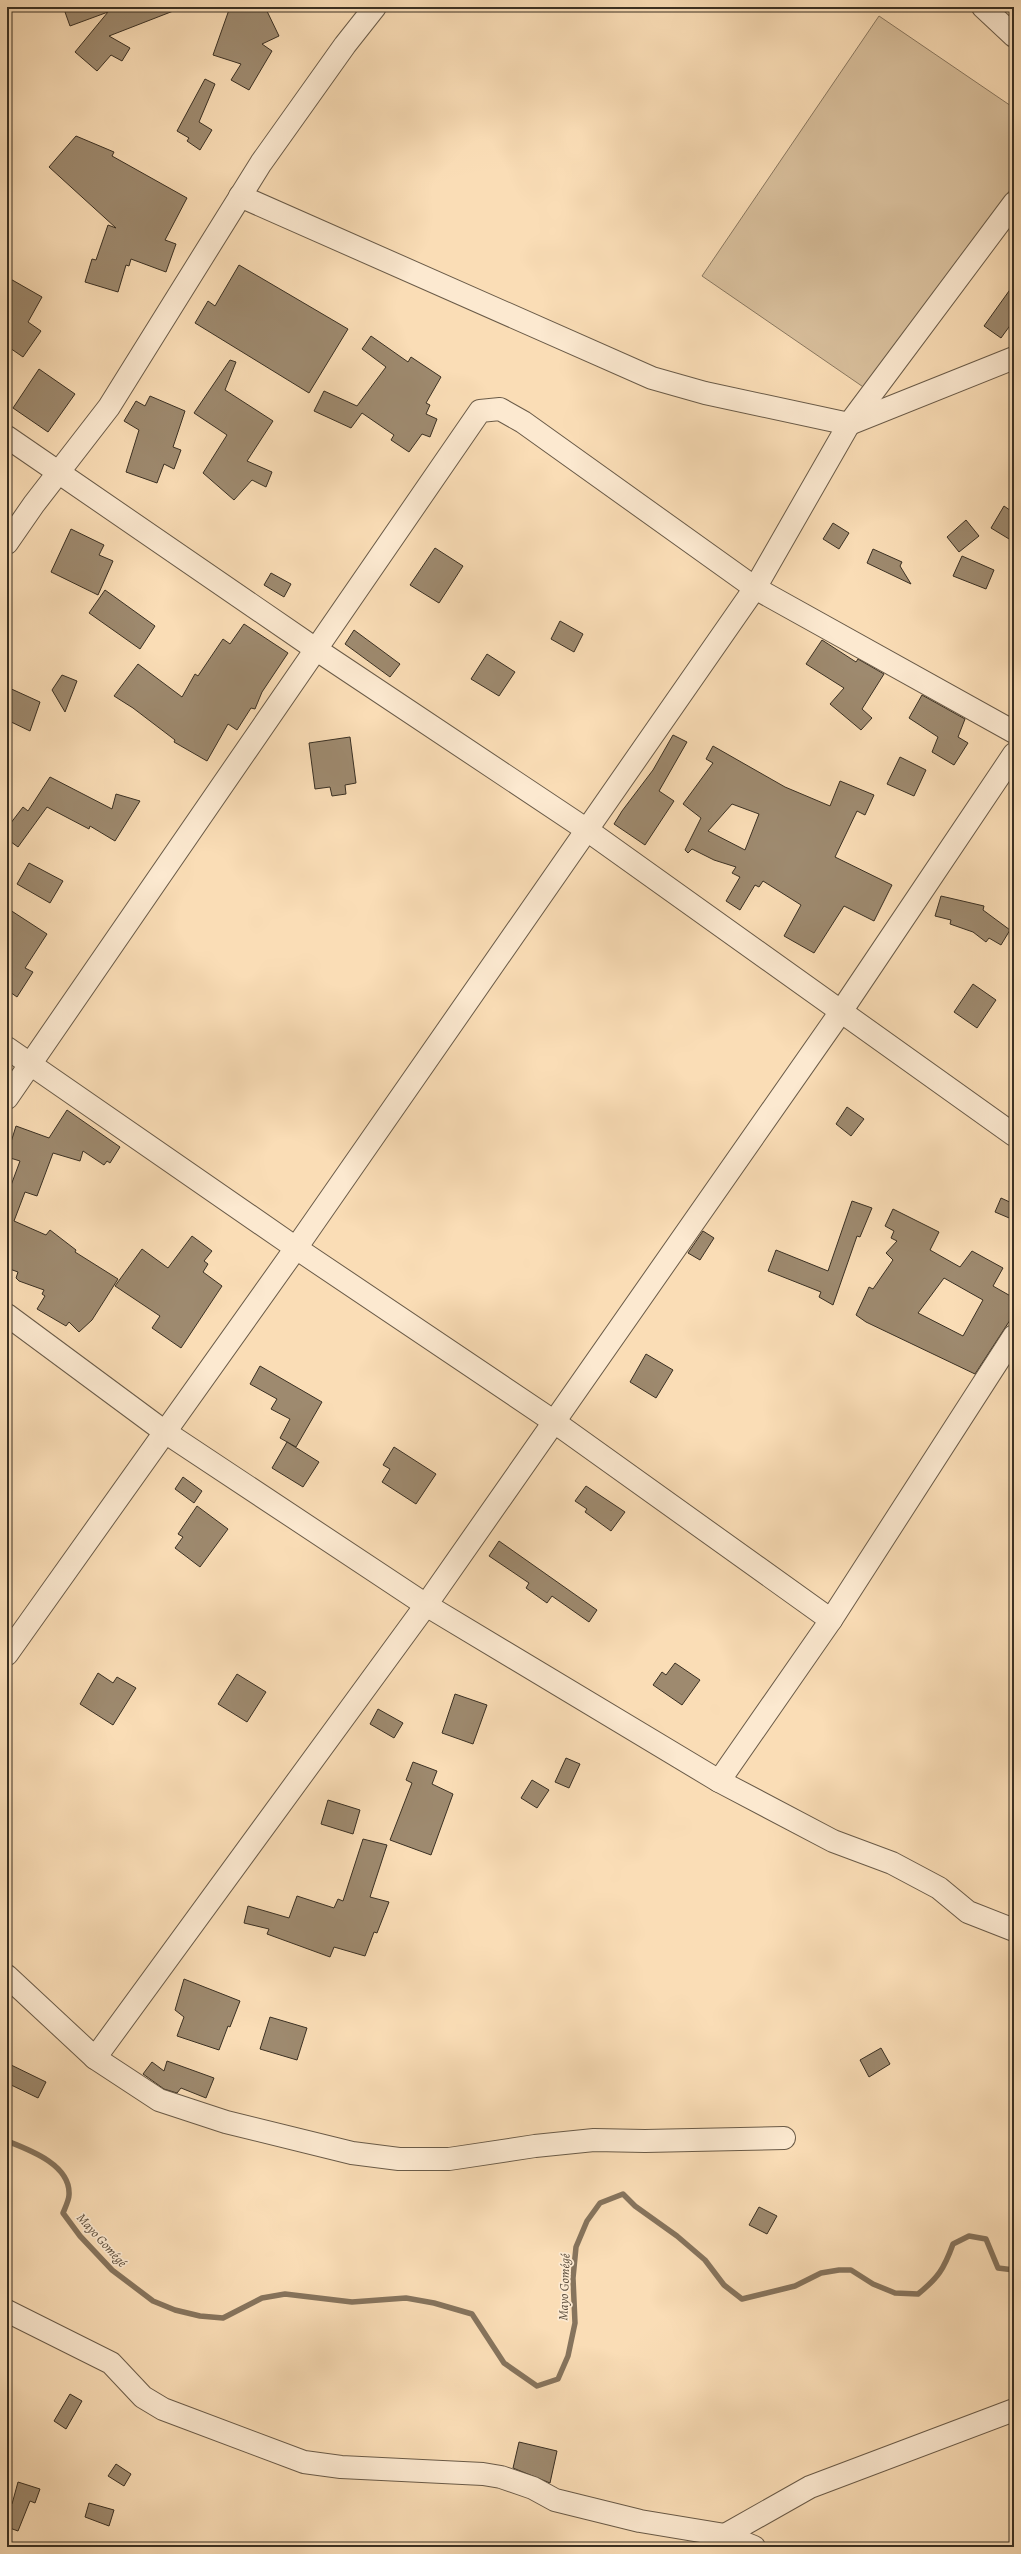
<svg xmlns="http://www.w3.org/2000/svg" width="1021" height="2554" font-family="Alegreya,serif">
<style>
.green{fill:#d9c09d;stroke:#8a7860}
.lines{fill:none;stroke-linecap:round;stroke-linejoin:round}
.stream{stroke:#86745d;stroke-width:5.5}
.building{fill:#9e8a6f;stroke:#3a3023;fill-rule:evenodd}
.minor-casing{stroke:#6a5b48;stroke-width:24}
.minor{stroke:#fce9d0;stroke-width:22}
.labels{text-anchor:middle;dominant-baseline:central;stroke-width:3.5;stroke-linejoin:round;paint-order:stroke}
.water-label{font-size:13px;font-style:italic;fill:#5a4c3b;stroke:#fce9d0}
</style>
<rect width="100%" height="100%" fill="#faddb6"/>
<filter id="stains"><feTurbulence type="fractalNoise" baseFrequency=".005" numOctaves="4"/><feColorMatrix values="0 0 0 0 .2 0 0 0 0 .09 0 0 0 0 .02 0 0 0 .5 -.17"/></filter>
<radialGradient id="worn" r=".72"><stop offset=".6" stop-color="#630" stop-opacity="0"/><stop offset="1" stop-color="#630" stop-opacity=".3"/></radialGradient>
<polygon class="green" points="879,16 1014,108 1014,184 872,393 702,276"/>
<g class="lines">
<path class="stream" d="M 7,2141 C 30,2150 71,2165 69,2195 C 69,2200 65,2208 63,2213 L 80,2236 L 112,2270 L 153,2301 L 175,2310 L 200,2316 L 223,2318 L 262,2298 L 285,2294 L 352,2302 L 406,2298 L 434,2303 L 472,2314 L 504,2363 L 537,2386 L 558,2379 L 568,2356 L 575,2323 L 573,2278 L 576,2247 L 587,2221 L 600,2203 L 623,2194 L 635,2206 L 677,2236 L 705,2260 L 724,2285 L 742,2299 L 795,2286 L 821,2273 L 839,2270 L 851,2270 L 873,2284 L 895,2293 L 918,2294 C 938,2278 944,2269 953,2244 L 969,2236 L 986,2239 L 998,2268 L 1014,2270"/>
</g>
<g class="building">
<polygon points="77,7 180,7 181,8 109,36 130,48 122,61 111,55 97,71 75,52 108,12 70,26 65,12"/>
<polygon points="230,7 265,7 279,36 262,44 272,51 249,90 231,80 241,64 213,55"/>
<polygon points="205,79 215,84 199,122 212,130 200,150 187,141 189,138 177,131"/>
<polygon points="76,136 114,152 112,156 187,198 165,240 176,244 166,272 131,259 129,266 126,265 118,292 85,282 92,259 96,260 108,225 116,228 49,167"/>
<polygon points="239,265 348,329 309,393 195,323 208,301 215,306"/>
<polygon points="7,277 42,297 28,322 41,331 23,357 7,346"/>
<polygon points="1014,284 1014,320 1001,338 984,326"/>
<polygon points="371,336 408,362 411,357 441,377 426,403 430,405 426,414 437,419 430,437 422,434 409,452 391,440 394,435 362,413 351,428 314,411 324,391 357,406 386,367 362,349"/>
<polygon points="230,360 236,362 225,390 273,421 247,461 272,472 266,487 252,480 234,500 203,473 227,435 194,413"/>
<polygon points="39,369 75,394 48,432 13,408"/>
<polygon points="150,396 185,411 173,447 181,450 174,469 164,464 157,483 126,472 139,430 124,421 136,401 145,406"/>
<polygon points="1004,506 1014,513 1014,542 991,528"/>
<polygon points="966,520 979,536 959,552 947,537"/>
<polygon points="833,523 849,533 839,549 823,539"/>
<polygon points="71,529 104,545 99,555 113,561 98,595 51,572"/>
<polygon points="435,548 463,566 439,603 410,585"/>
<polygon points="873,549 902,562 900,566 911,584 867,563"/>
<polygon points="962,556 994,570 986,589 953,576"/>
<polygon points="271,573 291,584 284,597 264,585"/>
<polygon points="105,590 155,626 140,649 89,613"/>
<polygon points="560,621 583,634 574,652 551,639"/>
<polygon points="244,624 288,653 262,692 255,709 251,708 237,730 228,724 207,761 174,742 175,740 133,708 114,696 138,664 182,697 195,674 198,676 223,639 230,644"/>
<polygon points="354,630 400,664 390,677 345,644"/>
<polygon points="822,640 856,662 858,659 884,674 862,709 872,718 861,730 830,704 844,688 806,664"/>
<polygon points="487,654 515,672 499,696 471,679"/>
<polygon points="62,675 77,681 65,712 52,690"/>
<polygon points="7,687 40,702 30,731 7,720"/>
<polygon points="922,695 965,719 958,737 968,743 954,765 932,752 938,737 909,718"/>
<polygon points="673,735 687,742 659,791 674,801 645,845 614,824 622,811 653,770"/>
<polygon points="350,737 356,783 345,785 346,794 332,796 330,787 315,789 309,743"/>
<path d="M 713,746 L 785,787 L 830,806 L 840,781 L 874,795 L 865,815 L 857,811 L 835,857 L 892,885 L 874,921 L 844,906 L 814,953 L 784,936 L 801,905 L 763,881 L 759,887 L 755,885 L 740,910 L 726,901 L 740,877 L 732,873 L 736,867 L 714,860 L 692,849 L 688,853 L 685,850 L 701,818 L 683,804 L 713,763 L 706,759 ZM 732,804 L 759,814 L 745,850 L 708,831 Z"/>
<polygon points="900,757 926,770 914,796 887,784"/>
<polygon points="50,777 112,809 116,794 140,801 115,841 90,826 89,829 47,807 18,847 7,839 7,828 23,807 28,811"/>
<polygon points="29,863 63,881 50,903 17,884"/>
<polygon points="941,896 984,906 983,910 1010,930 1001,945 989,938 986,942 973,932 950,924 951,920 935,916"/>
<polygon points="7,908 47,934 25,968 33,972 17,997 7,990"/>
<polygon points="973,984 996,1000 977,1028 954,1012"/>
<polygon points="847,1107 864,1119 851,1136 836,1124"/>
<polygon points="67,1110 120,1147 110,1163 107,1161 104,1165 83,1151 80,1161 53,1153 37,1196 25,1192 14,1221 46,1235 50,1230 76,1250 75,1252 118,1279 92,1320 79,1332 69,1322 66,1326 37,1309 45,1296 42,1294 44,1290 19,1281 16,1278 18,1272 7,1268 7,1187 10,1188 20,1161 7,1157 7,1155 16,1126 49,1138"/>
<polygon points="1001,1198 1014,1204 1014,1220 995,1212"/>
<polygon points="852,1201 872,1208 860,1237 857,1236 833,1305 819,1297 821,1292 768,1271 776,1250 828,1271"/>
<path d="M 893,1209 L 939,1232 L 930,1250 L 960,1267 L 972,1251 L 1003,1268 L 993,1286 L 1014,1298 L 1014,1314 L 975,1374 L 866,1322 L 856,1315 L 869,1287 L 873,1289 L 893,1260 L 886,1253 L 897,1241 L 891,1238 L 894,1231 L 885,1226 ZM 944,1278 L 983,1300 L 963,1336 L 918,1313 Z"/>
<polygon points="703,1231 714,1238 700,1260 688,1253"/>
<polygon points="192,1236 212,1251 204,1261 208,1264 203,1272 222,1286 181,1348 152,1328 160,1316 115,1286 142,1249 168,1268"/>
<polygon points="646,1354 673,1370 656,1398 630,1382"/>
<polygon points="260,1366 322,1402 296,1447 280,1438 290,1419 271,1409 277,1399 250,1384"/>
<polygon points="287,1442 319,1462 303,1487 272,1468"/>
<polygon points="394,1447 436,1474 416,1504 382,1482 390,1469 383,1465"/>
<polygon points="183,1477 202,1491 194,1503 175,1489"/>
<polygon points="586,1486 625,1512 611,1531 585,1512 587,1509 575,1501"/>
<polygon points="197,1506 228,1529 200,1567 175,1548 183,1537 178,1534"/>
<polygon points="499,1541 597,1610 589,1622 552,1596 547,1603 526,1588 529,1583 489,1556"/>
<polygon points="675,1663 700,1680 682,1705 653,1685 662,1672 666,1675"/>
<polygon points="98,1673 113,1683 117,1677 136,1688 113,1725 80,1704"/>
<polygon points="237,1674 266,1692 247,1722 218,1704"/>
<polygon points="455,1694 487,1705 473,1744 442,1733"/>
<polygon points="378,1709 403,1723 394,1738 370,1724"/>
<polygon points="566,1758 580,1764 569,1788 555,1782"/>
<polygon points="413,1762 437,1771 432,1784 453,1794 431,1855 390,1840 412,1783 406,1780"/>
<polygon points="532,1780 549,1790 537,1808 521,1798"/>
<polygon points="328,1800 360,1810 353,1834 321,1824"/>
<polygon points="363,1839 387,1845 370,1897 389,1902 377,1933 374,1932 365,1956 334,1947 330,1957 267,1934 269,1929 244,1923 248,1906 289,1918 297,1896 334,1908 338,1899 343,1901"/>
<polygon points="184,1979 240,2001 230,2027 228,2026 219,2050 177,2036 184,2017 175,2010"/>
<polygon points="270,2017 307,2028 297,2060 260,2049"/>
<polygon points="881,2048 890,2064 869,2077 860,2060"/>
<polygon points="167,2061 214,2078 206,2098 181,2088 177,2093 164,2089 143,2074 152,2062 164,2071"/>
<polygon points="7,2063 46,2082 38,2098 7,2083"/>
<polygon points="759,2207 777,2216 767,2234 749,2225"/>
<polygon points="70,2394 82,2401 66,2429 54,2421"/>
<polygon points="519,2442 557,2451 550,2483 513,2468"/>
<polygon points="116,2464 131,2474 124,2486 108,2476"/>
<polygon points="18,2482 40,2489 35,2503 30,2501 18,2531 7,2527 7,2502 12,2504"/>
<polygon points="89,2503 114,2510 109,2526 85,2517"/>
</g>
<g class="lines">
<g class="minor-casing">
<g id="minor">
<polyline points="983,7 1014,36"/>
<polyline points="240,196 652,378 705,393 849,424 1014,358"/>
<polyline points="7,437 317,650 587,830 1014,1135"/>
<polyline points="7,543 34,504 109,407 261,163 345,45 375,7"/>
<polyline points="7,1048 296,1248 553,1421 831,1620"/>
<polyline points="7,1098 480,411 500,409 523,422 755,588 1014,732"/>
<polyline points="7,1315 165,1432 426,1605 719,1781 831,1620 1014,1336"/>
<polyline points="7,1654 296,1248 755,588 849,424 1014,203"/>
<polyline points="719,1781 833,1841 892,1863 939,1888 968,1912 1014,1930"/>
<polyline points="7,1976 95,2058 426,1605 842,1010 1014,754"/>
<polyline points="95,2058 159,2100 226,2122 352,2153 399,2159 449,2159 535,2146 594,2140 645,2141 784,2138"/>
<polyline points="7,2311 111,2363 143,2397 163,2409 304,2462 341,2467 483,2474 501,2477 533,2488 555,2500 640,2521 725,2535 754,2547"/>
<polyline points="725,2535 810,2487 1014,2410"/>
</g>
</g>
<use href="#minor" class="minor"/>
</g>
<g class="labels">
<g class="water-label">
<text transform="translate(102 2240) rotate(48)">Mayo Gomégé</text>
<text transform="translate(564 2287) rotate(-88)">Mayo Gomégé</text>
</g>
</g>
<rect width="1021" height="2554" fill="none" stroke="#faddb6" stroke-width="24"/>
<rect x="8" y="8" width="1005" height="2538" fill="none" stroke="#3a3023" stroke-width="2"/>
<rect x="12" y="12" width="997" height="2530" fill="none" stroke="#3a3023"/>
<rect width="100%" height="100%" filter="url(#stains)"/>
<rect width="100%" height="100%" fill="url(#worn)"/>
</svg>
